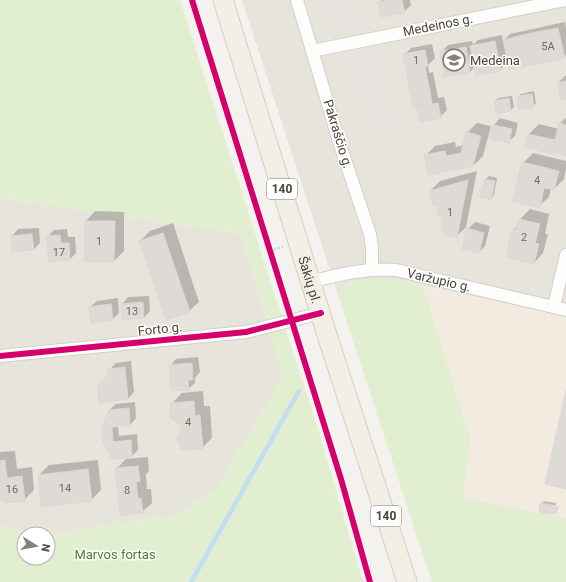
<svg xmlns="http://www.w3.org/2000/svg" width="566" height="582" font-family="Roboto,sans-serif">
<style>
.residential{fill:#e7e4dc}
.commercial{fill:#f3ebdf}
.green{fill:#e1eecf}
.parking{fill:#e6e3df}
.shadow{fill:#0003}
.lines{fill:none;stroke-linecap:round;stroke-linejoin:round}
.stream{stroke:#c0ddf1;stroke-width:4.5}
.building{fill:#dedbd6;stroke:#dcd9d4}
.minor-casing{stroke:#d2d0cb;stroke-width:14}
.primary-casing{stroke:#d6cebb;stroke-width:21}
.path{stroke:#d3d2cc;stroke-width:2.5;stroke-dasharray:2 2;stroke-linecap:butt}
.minor{stroke:#fdfdfc;stroke-width:12}
.primary{stroke:#f2efe6;stroke-width:19}
.cycleway-casing{stroke:#fff;stroke-width:8}
.cycleway{stroke:#d6006c;stroke-width:6}
.labels{text-anchor:middle;dominant-baseline:central;stroke-width:3;stroke-linejoin:round;paint-order:stroke}
.number-label{font-size:11px;fill:#706a61}
.shield{fill:#fff;stroke:#817c74;stroke-width:1}
.shield-label{font-size:12px;font-weight:bold;fill:#4b4439}
.street-label{font-size:13px;fill:#4b4439;stroke:#fff}
.poi-label{font-size:13px;fill:#4b4439;stroke:#fff;text-anchor:start}
.park-label{font-size:13px;fill:#4a7f2a;stroke:#fff}
</style>
<rect width="100%" height="100%" fill="#f4f2ee"/>
<g class="residential">
<polygon points="242,0 566,0 566,316 423,286 402,280 377,278 346,284 338,295"/>
<polygon points="0,198 241,234 283,376 216,489 177,515 112,524 48,536 48,534 31,534 0,526"/>
</g>
<polygon class="commercial" points="423,286 566,316 566,518 463,499 470,438"/>
<g class="green">
<polygon points="0,0 180,0 321,439 363,582 0,582 0,526 31,534 24,534 24,558 48,558 48,536 112,524 177,515 216,489 283,376 241,234 0,198"/>
<polygon points="377,278 402,280 423,286 470,438 463,498 566,518 566,582 432,582 338,295 346,284 359,280"/>
</g>
<g class="parking">
<polygon points="326,0 356,0 362,30 334,36"/>
<polygon points="375,48 396,128 368,135 348,55"/>
</g>
<g class="shadow">
<polygon points="382,0 410,0 411,5 404,12 379,2"/>
<polygon points="565,22 566,28 566,55 564,57 508,62 500,70 475,66 470,72 441,52 448,45 472,41 473,45 478,40 502,35 503,41 510,34"/>
<polygon points="432,44 435,58 428,65 429,73 433,72 438,98 444,97 447,110 440,117 421,121 404,55 411,48"/>
<polygon points="565,76 566,76 566,98 558,83"/>
<polygon points="534,91 536,103 533,106 518,97 521,94"/>
<polygon points="512,96 514,107 511,110 495,101 498,98"/>
<polygon points="500,118 518,123 515,136 508,142 490,138 494,125"/>
<polygon points="566,118 566,155 526,146 529,134 539,124 559,129 560,123"/>
<polygon points="477,123 491,126 483,156 473,166 425,156 435,146 455,142 456,147 464,145 467,133"/>
<polygon points="533,153 566,161 566,169 564,179 554,189 551,188 549,197 539,206 523,163"/>
<polygon points="477,171 466,227 456,237 430,191 440,181"/>
<polygon points="489,176 497,178 494,195 491,198 482,196 486,179"/>
<polygon points="530,209 549,214 545,234 548,234 543,253 534,263 513,230 519,224 520,219"/>
<polygon points="95,211 124,212 124,251 114,261 85,261 86,221"/>
<polygon points="475,222 490,226 485,246 479,252 468,229"/>
<polygon points="173,223 199,302 189,311 140,241 150,231"/>
<polygon points="39,228 40,243 33,250 12,236 18,229"/>
<polygon points="67,229 68,237 75,237 76,253 70,259 47,237 54,230"/>
<polygon points="149,296 150,311 144,318 123,319 122,304 128,297"/>
<polygon points="118,298 119,313 113,319 92,322 90,307 97,301"/>
<polygon points="198,357 200,372 195,378 195,383 188,389 170,366 176,359"/>
<polygon points="131,361 134,392 128,399 108,376 109,370 116,363"/>
<polygon points="203,391 204,406 210,406 212,438 202,448 181,444 183,427 172,403 182,393"/>
<polygon points="135,402 136,418 130,425 118,426 119,436 137,434 138,450 132,456 113,458 109,410 116,404"/>
<polygon points="15,451 17,469 32,467 34,490 24,500 0,500 0,452"/>
<polygon points="148,457 149,471 146,474 147,489 151,489 152,503 142,512 116,469 126,459"/>
<polygon points="98,460 101,490 91,500 39,475 49,465"/>
<polygon points="544,501 556,503 555,511 557,511 559,503 558,510 555,513 541,504"/>
</g>
<g class="lines">
<polyline class="stream" points="191,582 299,391"/>
</g>
<g class="building">
<polygon points="389,0 402,0 405,13 381,17 378,2"/>
<polygon points="558,28 565,58 538,64 531,33"/>
<polygon points="531,33 538,64 509,69 503,40"/>
<polygon points="495,41 501,71 476,76 470,46"/>
<polygon points="466,47 470,73 444,77 440,51"/>
<polygon points="425,50 428,66 406,70 403,54"/>
<polygon points="425,66 427,78 408,82 406,70"/>
<polygon points="427,78 430,91 411,94 408,82"/>
<polygon points="566,81 566,99 561,101 557,83"/>
<polygon points="430,91 432,104 413,108 411,94"/>
<polygon points="532,94 534,107 519,110 517,96"/>
<polygon points="509,98 511,111 496,114 494,101"/>
<polygon points="438,103 441,118 420,122 417,107"/>
<polygon points="559,123 566,125 566,156 554,153 553,154 525,147 528,134 555,140"/>
<polygon points="493,125 512,129 509,143 489,138"/>
<polygon points="466,132 481,136 473,166 428,175 424,155 445,151 446,156 461,153"/>
<polygon points="522,162 559,171 554,190 544,188 540,208 512,201"/>
<polygon points="485,179 495,181 491,200 480,197"/>
<polygon points="468,180 457,238 445,235 442,227 443,217 437,216 438,207 433,206 429,191"/>
<polygon points="519,219 540,224 535,243 539,244 534,264 506,257 512,230 516,230"/>
<polygon points="85,221 115,221 114,262 84,262"/>
<polygon points="467,228 484,233 479,253 462,249"/>
<polygon points="163,233 190,312 166,320 139,241"/>
<polygon points="32,234 34,250 12,252 11,236"/>
<polygon points="60,235 61,243 69,243 70,260 49,262 46,236"/>
<polygon points="143,302 144,318 122,320 121,304"/>
<polygon points="111,304 113,320 91,323 89,307"/>
<polygon points="192,363 193,380 188,380 189,390 171,391 169,365"/>
<polygon points="125,367 128,399 99,403 98,386 107,375 108,369"/>
<polygon points="566,390 566,489 545,484"/>
<polygon points="194,401 195,416 200,415 203,449 181,450 180,444 177,441 182,427 170,417 171,403"/>
<polygon points="129,408 130,426 112,427 113,442 131,440 132,457 112,459 103,442 101,429 109,410"/>
<polygon points="5,460 7,478 22,476 25,501 6,503 5,500 0,501 0,461"/>
<polygon points="138,466 140,481 136,482 138,499 141,498 143,513 120,516 115,468"/>
<polygon points="88,469 92,501 41,507 38,475"/>
<polygon points="540,503 557,506 555,514 539,512"/>
</g>
<g class="lines">
<g class="minor-casing">
<g id="minor">
<polyline points="297,0 341,148 370,234 372,247 372,269"/>
<polyline points="312,51 565,0"/>
<path d="M 311,282 C 339,274 366,268 396,270 L 566,310"/>
<polyline points="554,307 566,255"/>
<polyline points="0,356 246,332 321,313"/>
</g>
</g>
<g class="primary-casing">
<g id="primary">
<path id="s1" d="M 223,0 L 328,338 L 407,582"/>
</g>
</g>
<polyline class="path" points="270,251 283,247"/>
<use href="#minor" class="minor"/>
<use href="#primary" class="primary"/>
<g class="cycleway-casing">
<g id="cycleway">
<polyline points="192,0 341,479 370,582"/>
<polyline points="0,356 246,332 321,313"/>
</g>
</g>
<use href="#cycleway" class="cycleway"/>
</g>
<defs>
<g id="school-ring" transform="scale(1.15)"><circle r="9.5" fill="#fff" stroke="#868178" stroke-width="1.5"/><path d="M0-5L7-2L0 1L-7-2ZM-4 1L0 2.5L4 1V4Q0 6-4 4Z" fill="#868178"/></g>
</defs>
<g fill-rule="evenodd">
<use href="#school-ring" x="454" y="60"/>
</g>
<g class="labels">
<g class="number-label">
<text x="548" y="46">5A</text>
<text x="416" y="60">1</text>
<text x="537" y="180">4</text>
<text x="450" y="212">1</text>
<text x="524" y="237">2</text>
<text x="99" y="241">1</text>
<text x="59" y="252">17</text>
<text x="132" y="311">13</text>
<text x="188" y="422">4</text>
<text x="65" y="488">14</text>
<text x="12" y="489">16</text>
<text x="127" y="490">8</text>
</g>
<g class="shield">
<rect x="267" y="179" width="30" height="20" rx="3"/>
<rect x="371" y="506" width="30" height="20" rx="3"/>
</g>
<g class="shield-label">
<text x="282" y="189">140</text>
<text x="386" y="516">140</text>
</g>
<g class="street-label">
<text transform="translate(438 25) rotate(-11)">Medeinos g.</text>
<text transform="translate(338 134) rotate(73)">Pakraščio g.</text>
<text stroke="none"><textPath href="#s1" startOffset="293">Šakių pl.</textPath></text>
<text transform="translate(439 280) rotate(13)">Varžupio g.</text>
<text transform="translate(160 329) rotate(-6)">Forto g.</text>
</g>
<g class="poi-label">
<text x="470" y="60">Medeina</text>
</g>
<g class="park-label">
<text x="115" y="554">Marvos fortas</text>
</g>
</g>
<g transform="translate(36 546) rotate(101)"><circle r="19" fill="#ffffff" stroke="#b7b4b0"/>
<path d="M0-3L7 15L0 10L-7 15Z" fill="#868178"/>
<text y="-6" font-size="11" font-weight="bold" text-anchor="middle" fill="#4b4439">N</text>
</g>
</svg>
